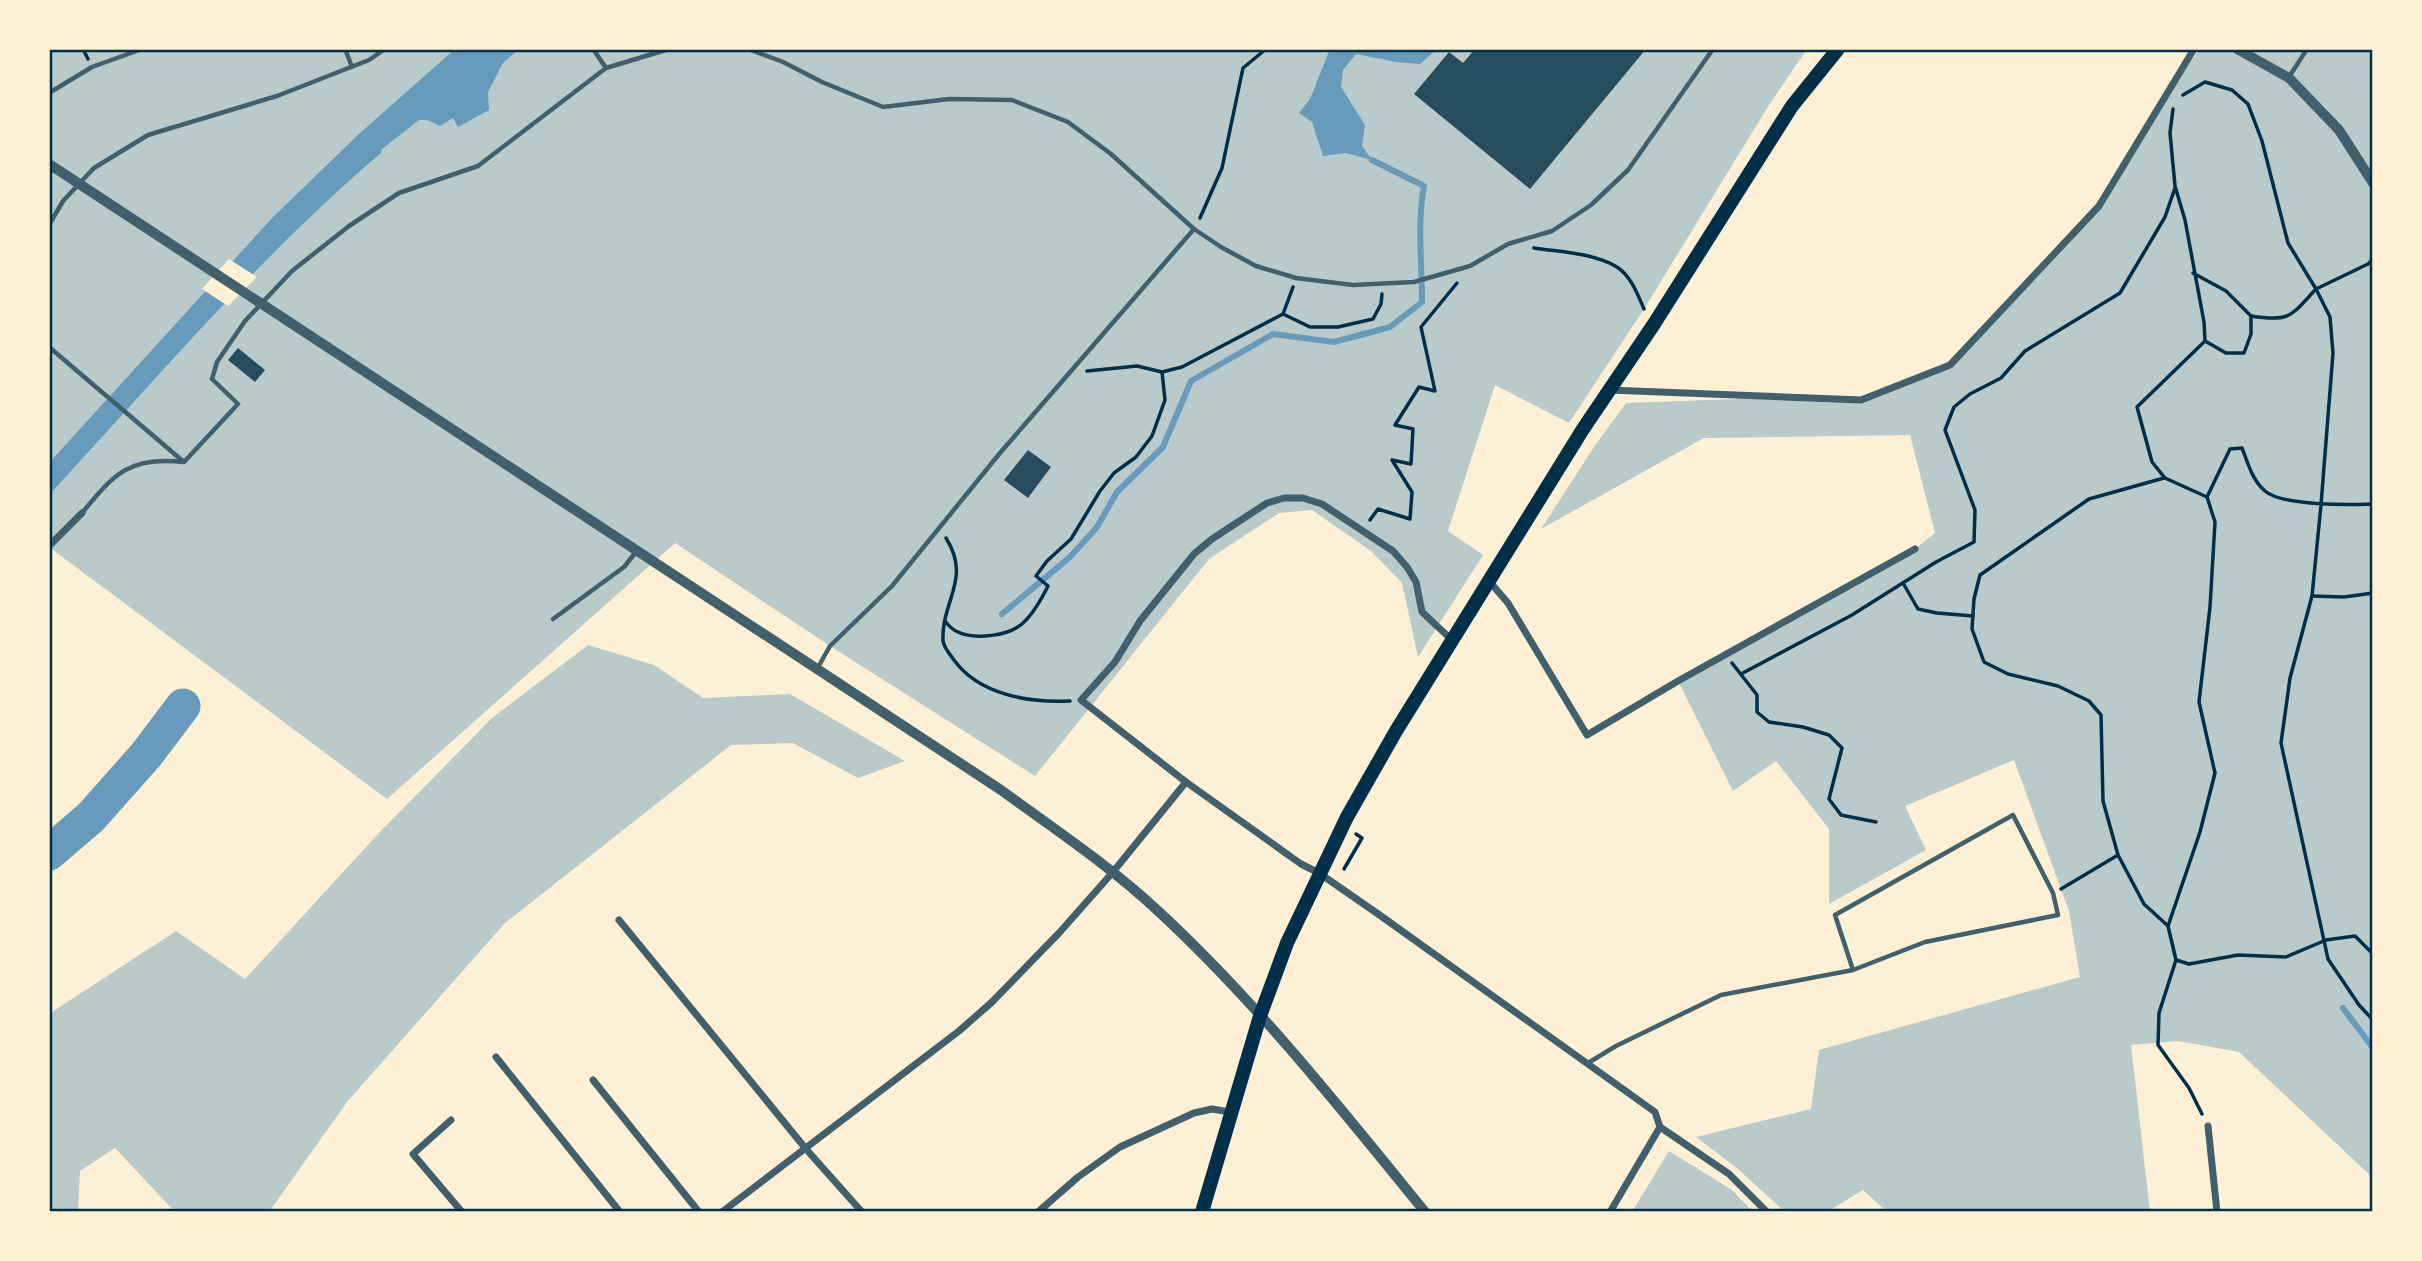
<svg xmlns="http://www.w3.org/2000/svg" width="2422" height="1261" font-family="'Varela Round',sans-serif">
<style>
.green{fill:#b9caca}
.water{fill:#669bbc}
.pier{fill:#fdf0d5}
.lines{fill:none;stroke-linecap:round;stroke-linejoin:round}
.stream{stroke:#669bbc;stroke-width:6}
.river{stroke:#669bbc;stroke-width:35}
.building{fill:#264d5e}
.path{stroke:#003049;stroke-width:3.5}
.service{stroke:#3f606c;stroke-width:4.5}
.minor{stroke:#3f606c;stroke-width:7}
.tertiary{stroke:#3f606c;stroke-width:10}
.primary{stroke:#003049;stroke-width:14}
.neatline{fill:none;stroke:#003049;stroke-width:2.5}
</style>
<rect width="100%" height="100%" fill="#fdf0d5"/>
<g class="green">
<polygon points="49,49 1807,49 1769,105 1644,309 1569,423 1495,385 1448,531 1483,555 1418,657 1402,583 1371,551 1312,510 1279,513 1209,559 1035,776 830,646 675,543 387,799 49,547"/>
<polygon points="2200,49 2373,49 2373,1178 2239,1052 2178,1041 2131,1045 2150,1212 1887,1212 1863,1190 1827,1212 1785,1212 1738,1169 1696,1137 1811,1109 1819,1050 2080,977 2069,911 2014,760 1905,806 1926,850 1829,904 1829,829 1776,761 1733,791 1678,681 1915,549 1935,533 1910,435 1704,438 1541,529 1596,444 1626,403 1796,397 1861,399 1950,365 2099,206 2164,98"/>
<polygon points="588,645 654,665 703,698 790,694 905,761 858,778 793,743 731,745 505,923 347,1102 269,1212 175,1212 115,1148 80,1171 78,1212 49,1212 49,1014 176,931 245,979 377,835 492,718"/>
<polygon points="1669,1151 1732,1190 1753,1212 1632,1212"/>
</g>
<g class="water">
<path d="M 455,49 L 519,49 L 503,63 L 488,92 L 489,110 L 458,127 L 453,118 L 440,126 L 427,120 L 419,120 L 382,149 L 381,153 C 261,255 156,379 49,495 L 49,463 L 273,217 L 360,133 Z"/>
<polygon points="1330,49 1437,49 1420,64 1396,62 1356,54 1343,70 1341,87 1365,125 1362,146 1372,160 1346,153 1323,156 1312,122 1299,113 1310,99"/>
</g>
<polygon class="pier" points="229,259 257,277 228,306 202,289"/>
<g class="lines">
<g class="stream">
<polyline points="49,50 51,49"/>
<path d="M 1002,614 L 1070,557 L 1097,527 L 1117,492 L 1163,447 L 1191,381 L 1273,334 L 1334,342 L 1390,327 L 1422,302 C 1422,263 1417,224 1424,186 L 1372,160"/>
<polyline points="2343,1008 2373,1048"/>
</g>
<polyline class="river" points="49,853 91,817 146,755 183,706"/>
</g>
<g class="building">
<polygon points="1475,49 1646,49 1530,189 1414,94 1449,52 1463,63"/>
<polygon points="238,348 265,370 255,382 228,360"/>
<polygon points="1028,450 1051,467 1028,498 1004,480"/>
</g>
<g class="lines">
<g class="path">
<polyline points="83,49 88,59"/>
<path d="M 2183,95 L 2205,82 L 2232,90 L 2248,104 L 2262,141 L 2288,243 L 2316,289 C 2290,317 2290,322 2251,316"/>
<polyline points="2173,109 2170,133 2175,186 2185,220 2204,322 2205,341 2226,353 2244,353 2251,334 2251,316 2226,291 2193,273"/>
<polyline points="1200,218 1222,168 1243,68 1266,49"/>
<path d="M 1534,248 C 1560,252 1594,253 1617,267 C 1631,276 1638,295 1644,309"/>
<polyline points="2373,259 2368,264 2316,289 2330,317 2333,353 2321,505 2312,596 2290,678 2281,743 2328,959 2359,1005 2373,1020"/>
<polyline points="1283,314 1310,327 1338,327 1373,319 1381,304 1382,294"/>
<polyline points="1087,371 1137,366 1162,372 1182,367 1283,314 1293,287"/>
<polyline points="2164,478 2089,499 1980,575 1974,599 1972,629 1984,662 2008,674 2058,686 2089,701 2101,715 2103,801 2118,855 2144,904 2168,926"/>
<path d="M 2207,497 L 2230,449 L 2242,448 C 2248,463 2252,480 2265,491 C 2282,506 2350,505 2373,504"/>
<polyline points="1370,520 1378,509 1410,519 1412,492 1392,460 1411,464 1413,429 1395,425 1419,387 1435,391 1421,327 1457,283"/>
<path d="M 946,538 C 972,579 941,601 943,641 C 944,648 950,654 954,660 C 979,695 1030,703 1070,701"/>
<polyline points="1903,583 1918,609 1937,613 1973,616"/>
<polyline points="2312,596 2344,597 2373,593"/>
<path d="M 945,621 C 948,625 953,630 958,632 C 975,640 1009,636 1023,623 C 1034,613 1041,600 1048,586 L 1036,576 L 1047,561 L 1071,539 L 1100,491 L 1114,473 L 1136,457 L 1152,436 L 1165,400 L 1162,372"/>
<polyline points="1732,663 1757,695 1757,712 1769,722 1803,727 1829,735 1842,748 1829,799 1841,815 1876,822"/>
<polyline points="1741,674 1852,615 1936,562 1974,542 1975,510 1945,430 1954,407 1970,394 2001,378 2025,351 2120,293 2165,217 2175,188"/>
<polyline points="1344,869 1362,838 1356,834"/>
<polyline points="2061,889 2118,855"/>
<polyline points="2176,960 2189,964 2238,955 2286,957 2326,940 2355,936 2373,954"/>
<polyline points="2202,1114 2189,1088 2158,1045 2159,1013 2176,960 2168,926 2200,832 2215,773 2199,702 2210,607 2215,522 2207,497 2165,478 2152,462 2137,407 2205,341"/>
</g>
<g class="service">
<polyline points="345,49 352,67"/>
<polyline points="593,49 606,68"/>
<polyline points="748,49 783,62 822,82 883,107 949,99 1012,100 1068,122 1111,154 1194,229 1221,247 1256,266 1296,278 1353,285 1414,282 1470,266 1508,244 1552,231 1591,205 1628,170 1713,49"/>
<polyline points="2289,77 2307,49"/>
<polyline points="49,93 92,67 142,49"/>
<polyline points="49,225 63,201 94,168 148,135 277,96 369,60 385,49"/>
<polyline points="49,347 184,462 238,404 212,379 217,362 245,321 292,271 349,226 399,193 478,166 606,68 669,49"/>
<path d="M 82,513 C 114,474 129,456 183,462"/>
<polyline points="553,619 624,567 636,552"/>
<polyline points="817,669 830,646 892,586 1000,453 1194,229"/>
<polyline points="1588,1063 1616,1046 1721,995 1853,970 1925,942 2058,915 2053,893 2013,815 1835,915 1853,970"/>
</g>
<g class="minor">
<polyline points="1609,390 1861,400 1950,365 2099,206 2194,49"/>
<polyline points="49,546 82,513"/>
<polyline points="1489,581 1508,603 1587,735 1678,681 1915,549"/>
<polyline points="1453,641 1422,612 1416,582 1407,567 1393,551 1322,504 1303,498 1284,498 1267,503 1212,539 1194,554 1140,621 1115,662 1081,700 1186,782 1301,864 1319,873 1381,916 1655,1112 1660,1127 1610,1212"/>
<polyline points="619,920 806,1149 862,1212"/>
<polyline points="496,1057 620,1212"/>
<polyline points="593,1080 699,1212"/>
<polyline points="451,1120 413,1154 462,1212"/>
<polyline points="2208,1126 2217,1212"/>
<polyline points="1660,1127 1729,1174 1767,1212"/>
<polyline points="722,1212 959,1031 992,1002 1059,933 1113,872 1186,782"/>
<polyline points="1038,1212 1078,1177 1120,1147 1194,1113 1212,1109 1230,1112"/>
</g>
<g class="tertiary">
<polyline points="2237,49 2289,78 2339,130 2373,183"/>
<path d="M 49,164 L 1001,790 C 1054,829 1109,865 1157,910 C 1254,999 1342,1110 1425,1212"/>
</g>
<polyline class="primary" points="1202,1212 1260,1016 1287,943 1347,817 1396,731 1583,429 1654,324 1792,106 1838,49"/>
</g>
<rect width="2422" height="1261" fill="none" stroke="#fdf0d5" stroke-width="102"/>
<rect x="51" y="51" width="2320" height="1159" class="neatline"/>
</svg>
